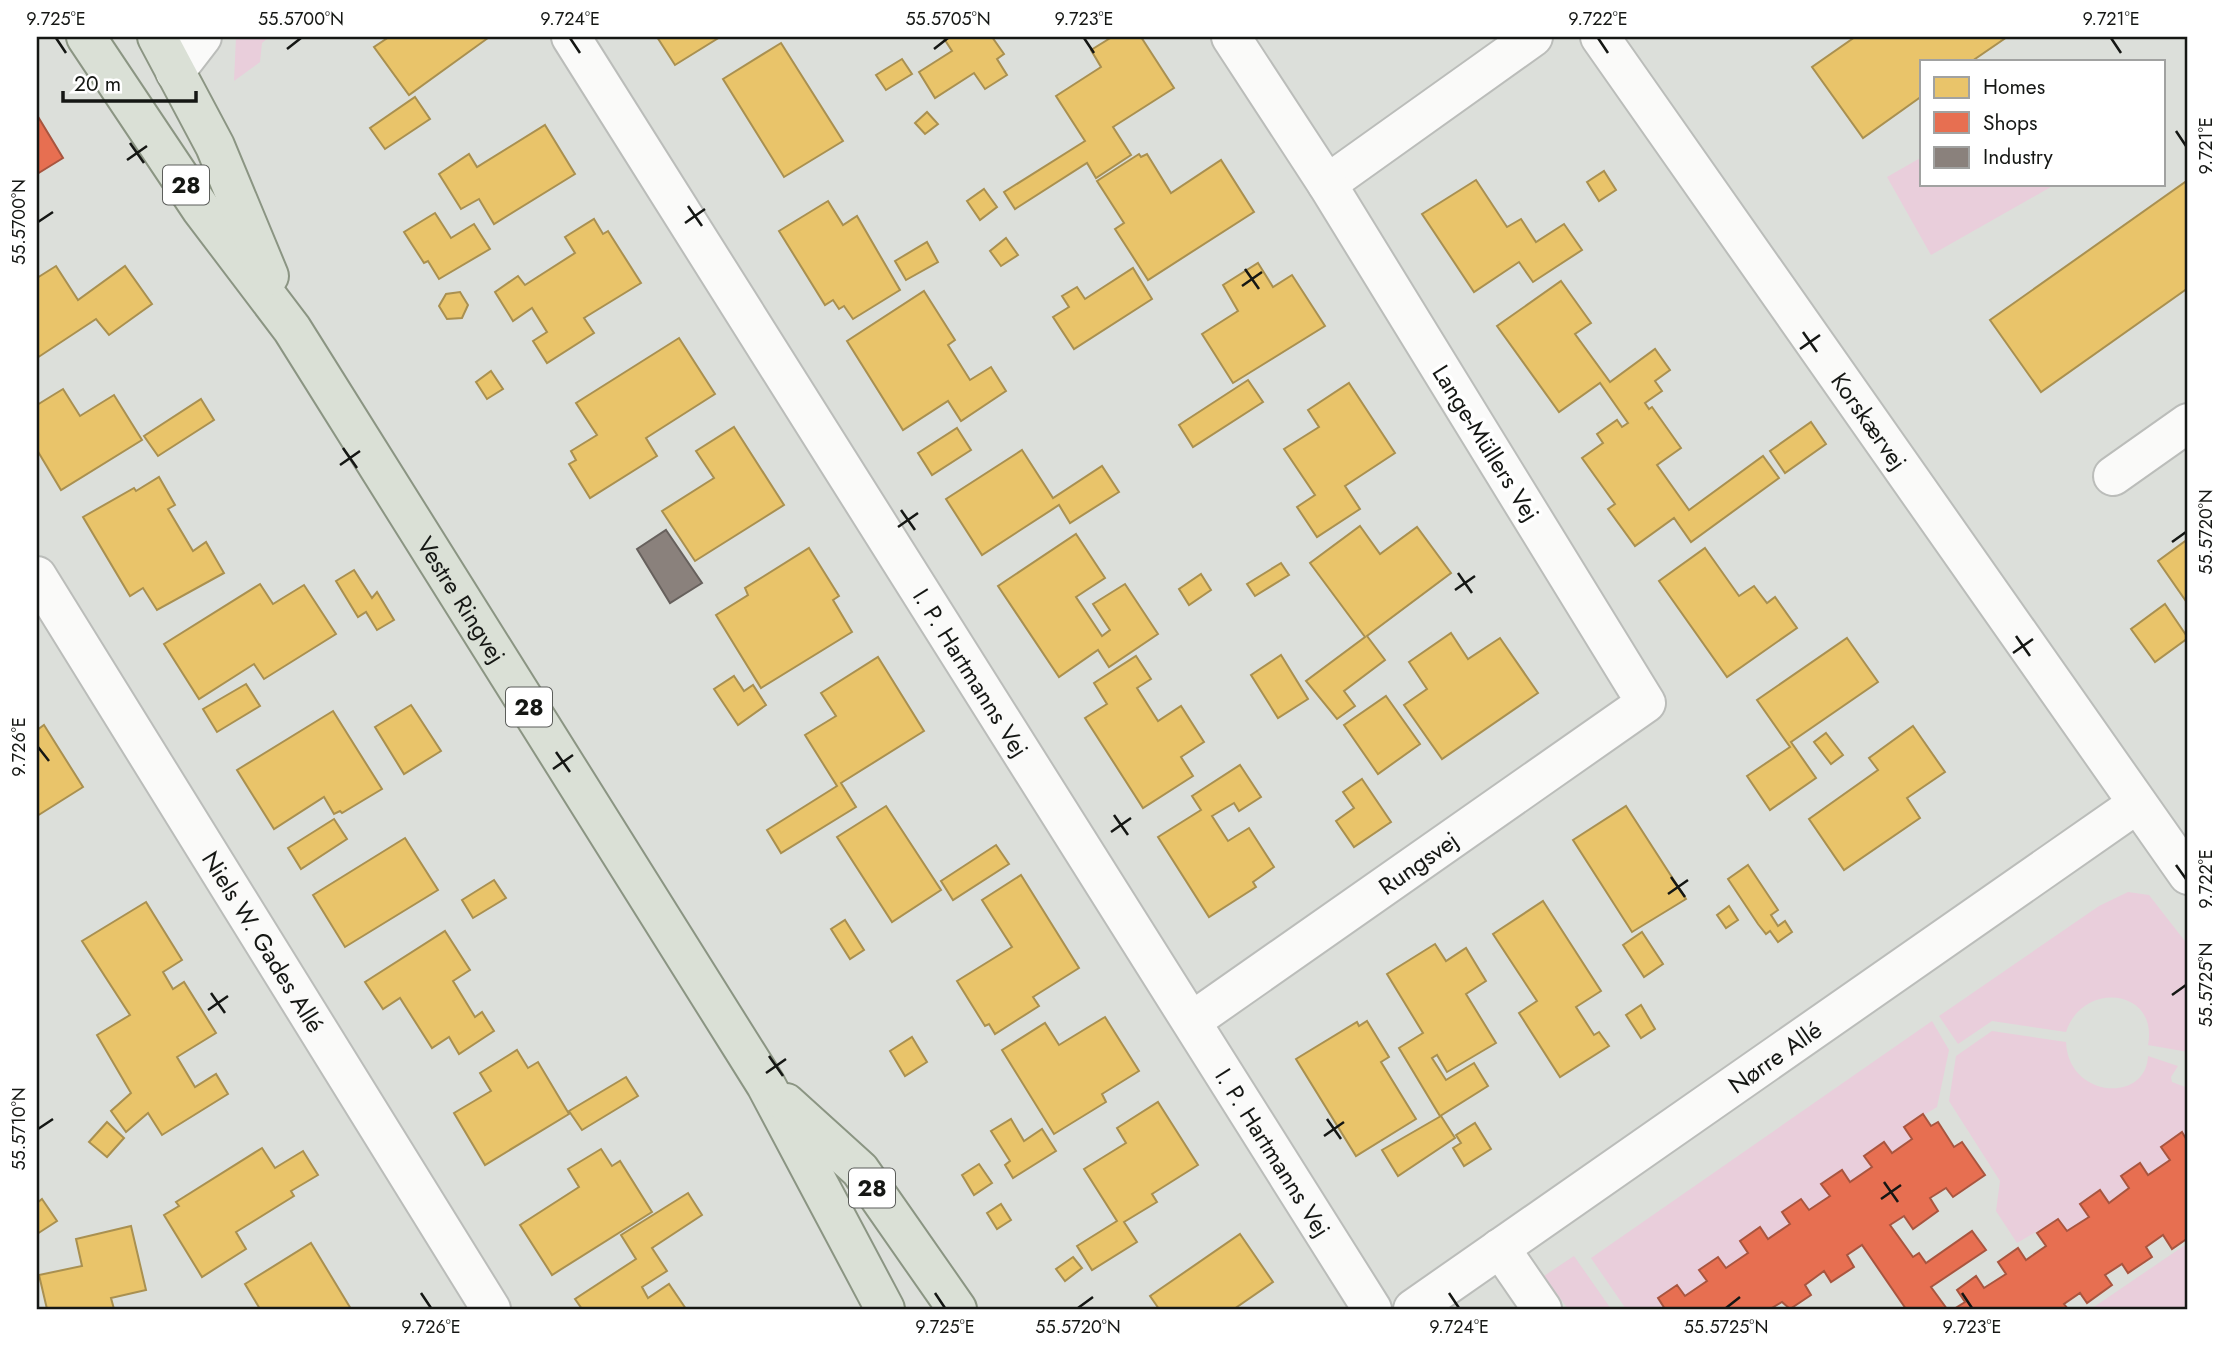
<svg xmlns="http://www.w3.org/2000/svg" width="2225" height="1346" font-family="Jost,sans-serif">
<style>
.green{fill:#e9cedb}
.homes{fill:#e9c46a;stroke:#a99050;stroke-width:2}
.shops{fill:#e76f51;stroke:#a8553f;stroke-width:2}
.industry{fill:#8a817c;stroke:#67615d;stroke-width:2}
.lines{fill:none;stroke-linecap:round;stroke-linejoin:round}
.minor-casing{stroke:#bbbdba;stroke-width:42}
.major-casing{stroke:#8b9583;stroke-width:42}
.minor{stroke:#fafaf9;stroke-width:38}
.major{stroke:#dae0d6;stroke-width:38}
.ticks{fill:none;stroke:#151714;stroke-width:2.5}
.labels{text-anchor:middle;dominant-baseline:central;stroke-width:7;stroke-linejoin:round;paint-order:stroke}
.shield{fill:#fff;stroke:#5b5d5a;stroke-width:2}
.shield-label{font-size:23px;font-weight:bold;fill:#151714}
.street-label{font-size:24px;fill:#151714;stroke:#fff}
.neatline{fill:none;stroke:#151714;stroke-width:2.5}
.ticks-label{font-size:18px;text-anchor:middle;fill:#151714}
</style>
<rect width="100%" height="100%" fill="#dcdfda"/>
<g class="green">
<polygon points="236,37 269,37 262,43 260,62 234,81"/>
<polygon points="1922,157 1922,184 2056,184 1931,255 1887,177"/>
<path d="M 2128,892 L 2149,895 L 2188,945 L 2188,1052 L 2148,1045 C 2159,989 2083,980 2066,1032 L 1992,1021 L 1958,1044 L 1939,1016 L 2099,906 Z"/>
<polygon points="1932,1021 1949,1050 1937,1107 1904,1127 1912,1139 1850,1182 1842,1170 1822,1184 1830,1196 1809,1210 1801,1200 1782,1212 1790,1224 1768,1239 1760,1228 1740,1240 1748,1253 1726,1268 1718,1257 1700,1270 1707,1281 1685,1296 1677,1285 1658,1298 1665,1309 1626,1309 1591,1258"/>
<path d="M 1992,1031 L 2066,1042 C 2068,1098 2146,1104 2148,1056 L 2178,1066 L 2171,1077 L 2172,1082 L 2188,1088 L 2188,1142 L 2182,1133 L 2170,1160 L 2148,1175 L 2140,1164 L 2121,1176 L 2129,1188 L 2109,1203 L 2100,1190 L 2080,1203 L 2089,1217 L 2067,1231 L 2058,1219 L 2017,1243 L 1996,1211 L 2000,1181 L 1949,1101 L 1956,1056 Z"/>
<polygon points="2188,1243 2188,1309 2091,1309"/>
<polygon points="1574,1256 1611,1309 1568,1309 1544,1276"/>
</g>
<g class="homes">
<polygon points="389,37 487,37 488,38 409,95 374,47"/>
<polygon points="657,37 720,37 675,65"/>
<polygon points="943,37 992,37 1004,54 997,59 1007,75 985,89 974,73 935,98 919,72 952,51"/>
<polygon points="1112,37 1141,37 1174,88 1113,127 1131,155 1096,178 1087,163 1015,209 1004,192 1085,141 1056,96 1101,67 1091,50"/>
<polygon points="1855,37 2007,37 1972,61 1922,61 1922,96 1863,138 1812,67"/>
<polygon points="781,43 843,141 784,177 723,79"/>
<polygon points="902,59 912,74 886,90 876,75"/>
<polygon points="415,97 430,119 385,149 370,128"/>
<polygon points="927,112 938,124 925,134 915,123"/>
<polygon points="545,125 575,174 494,224 479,199 461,209 439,174 469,154 477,167"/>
<polygon points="1139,154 1141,157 1147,154 1171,193 1221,160 1254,212 1148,280 1115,229 1124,223 1097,181"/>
<polygon points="1604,171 1616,190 1599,201 1587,182"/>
<polygon points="1476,180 1507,227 1521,219 1536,242 1564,224 1582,250 1533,282 1519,262 1474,292 1422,214"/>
<polygon points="2188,180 2188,288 2041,392 1990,320"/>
<polygon points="984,189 997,207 980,220 967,201"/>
<polygon points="828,201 843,225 857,216 900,290 853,319 844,306 839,309 833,300 825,305 779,231"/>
<polygon points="435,213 451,238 474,224 490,249 439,279 428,261 424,263 404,232"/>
<polygon points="594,219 603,234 608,231 641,283 584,318 594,333 547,363 533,341 547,332 532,308 513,321 495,292 518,276 525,285 575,253 565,237"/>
<polygon points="1006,238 1018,255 1001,266 990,251"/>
<polygon points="927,242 938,262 906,280 895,261"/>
<polygon points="1258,263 1273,287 1292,275 1325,326 1233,383 1202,334 1238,311 1223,285"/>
<polygon points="56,266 78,300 125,266 152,304 109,335 96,319 37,358 37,278"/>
<polygon points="1133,268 1152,299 1074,349 1053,317 1069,307 1062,296 1077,287 1085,299"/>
<polygon points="1561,281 1591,323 1575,334 1610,382 1655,349 1670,370 1655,381 1662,391 1645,403 1649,409 1652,407 1681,448 1657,465 1689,510 1763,456 1779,478 1691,542 1674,518 1635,546 1608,509 1615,504 1582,458 1603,443 1597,434 1617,420 1622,427 1628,423 1600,383 1559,412 1497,326"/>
<polygon points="924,291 955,340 948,345 970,380 991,367 1006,391 961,421 948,401 903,430 847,341"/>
<polygon points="460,292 468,305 462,318 447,319 439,306 446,294"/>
<polygon points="679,338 715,394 646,438 657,456 590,498 569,464 576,460 571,451 597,435 576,403"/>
<polygon points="491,371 503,389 487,399 476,382"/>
<polygon points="1248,380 1263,402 1193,447 1179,425"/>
<polygon points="1349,383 1395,453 1345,486 1360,509 1317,537 1297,507 1315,495 1284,449 1319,427 1308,410"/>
<polygon points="63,389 80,416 114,395 142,440 61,490 37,450 37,405"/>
<polygon points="201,399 214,420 158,456 144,436"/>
<polygon points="1811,422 1826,444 1785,473 1770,451"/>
<polygon points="734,427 784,505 695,561 662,511 714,478 696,451"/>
<polygon points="957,428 971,450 932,475 918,453"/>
<polygon points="1022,450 1053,498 1102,466 1119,492 1070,523 1059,505 982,555 946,499"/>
<polygon points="159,477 175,505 168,509 193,551 206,542 224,573 157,610 143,588 130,596 83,517 134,488 136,491"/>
<polygon points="1360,526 1380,554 1417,527 1451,573 1367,636 1385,660 1344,691 1355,706 1337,719 1306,681 1365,637 1310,563"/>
<polygon points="1076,534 1105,578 1076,597 1102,636 1110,630 1093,604 1125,584 1158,634 1109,667 1098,650 1059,677 998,586"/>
<polygon points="2188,539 2188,604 2158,561"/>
<polygon points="809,548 839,596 833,600 852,632 761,688 716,615 748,595 745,588"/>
<polygon points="1705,548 1739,596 1754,586 1767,603 1775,597 1797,628 1727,677 1659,581"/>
<polygon points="1281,563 1289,575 1255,596 1247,584"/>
<polygon points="354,570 372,598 377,592 394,620 377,630 366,612 358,617 336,581"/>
<polygon points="1201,574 1211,590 1189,605 1179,589"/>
<polygon points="260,584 273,604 304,585 336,634 264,679 254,664 199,699 164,644"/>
<polygon points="2165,604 2188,638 2155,662 2131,629"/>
<polygon points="1451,633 1468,659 1500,638 1538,693 1442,759 1404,705 1427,689 1409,662"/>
<polygon points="1847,638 1878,682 1791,742 1816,778 1770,810 1747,776 1790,747 1757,700"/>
<polygon points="1281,655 1308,699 1278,718 1251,675"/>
<polygon points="1136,656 1151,679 1137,688 1158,721 1181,706 1204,742 1181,757 1193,776 1143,808 1085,718 1107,704 1094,683"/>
<polygon points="878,657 924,731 841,783 856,807 781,853 767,830 837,786 805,735 836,716 821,693"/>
<polygon points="734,676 744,691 753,685 766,705 738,725 714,689"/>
<polygon points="246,684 260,706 217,732 203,709"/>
<polygon points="1386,696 1420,744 1378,774 1344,725"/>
<polygon points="411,705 441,751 404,774 375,727"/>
<polygon points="333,711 382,789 342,813 340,811 334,814 324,797 274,829 237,770"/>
<polygon points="44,725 83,787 37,816 37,730"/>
<polygon points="1913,726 1945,772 1907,798 1920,818 1844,870 1809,819 1878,770 1869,758"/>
<polygon points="1826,733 1843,755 1831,764 1814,742"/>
<polygon points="1240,765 1261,797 1239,811 1234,803 1212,816 1228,841 1249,828 1274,867 1253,882 1256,887 1209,917 1158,837 1201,810 1192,796"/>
<polygon points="1362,779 1391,822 1354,847 1336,821 1354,808 1343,792"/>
<polygon points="886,806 941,890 892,922 837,837"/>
<polygon points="1626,806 1686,899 1632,932 1573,840"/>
<polygon points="334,819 347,839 301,869 288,848"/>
<polygon points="405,838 438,890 345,947 313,895"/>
<polygon points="996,845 1009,864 953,900 941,881"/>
<polygon points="1748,865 1778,910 1771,915 1778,926 1785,921 1792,932 1778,942 1770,931 1766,934 1758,924 1728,879"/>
<polygon points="1021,875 1079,968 1033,997 1039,1006 995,1034 989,1024 985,1026 957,981 1012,947 982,900"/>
<polygon points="494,880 506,898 473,918 462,900"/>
<polygon points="1543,901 1601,991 1576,1007 1594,1035 1599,1032 1609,1046 1560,1077 1519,1013 1537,1001 1493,934"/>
<polygon points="146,902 182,960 163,972 173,989 184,982 216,1033 177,1057 195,1087 216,1074 228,1094 162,1135 148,1113 126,1132 111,1111 131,1093 97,1035 130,1015 82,941"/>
<polygon points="1729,906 1738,920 1726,928 1717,915"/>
<polygon points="845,920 864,950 850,959 831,929"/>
<polygon points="445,931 470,970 453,981 475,1017 482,1012 494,1031 459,1054 449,1037 432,1048 400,998 383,1009 365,982"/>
<polygon points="1642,932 1663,964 1644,977 1623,945"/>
<polygon points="1435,944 1446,961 1466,948 1486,981 1466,994 1496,1043 1447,1072 1437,1055 1432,1058 1446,1080 1474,1063 1488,1086 1440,1116 1399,1048 1423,1033 1387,974"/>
<polygon points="1641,1005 1655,1029 1641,1038 1626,1015"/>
<polygon points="1105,1017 1139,1071 1102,1094 1106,1102 1054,1134 1002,1050 1045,1023 1059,1045"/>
<polygon points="1367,1021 1389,1057 1381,1062 1416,1119 1356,1156 1296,1059 1357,1022 1359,1026"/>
<polygon points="912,1037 927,1062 905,1076 890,1051"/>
<polygon points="517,1050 528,1068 538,1062 569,1114 485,1165 454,1113 491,1091 480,1073"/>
<polygon points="626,1077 638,1096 582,1130 569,1111"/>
<polygon points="1158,1102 1198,1165 1152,1194 1157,1202 1124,1222 1137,1242 1092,1270 1077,1246 1117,1221 1084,1169 1126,1143 1117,1128"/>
<polygon points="1441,1116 1455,1138 1398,1176 1382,1150"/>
<polygon points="1011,1119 1024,1141 1042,1129 1056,1151 1013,1178 1005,1165 1010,1161 991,1131"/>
<polygon points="107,1122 124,1138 107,1157 89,1142"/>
<polygon points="1475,1123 1491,1149 1464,1166 1453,1148 1461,1143 1456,1135"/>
<polygon points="262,1148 275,1168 303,1151 318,1175 291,1191 294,1196 236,1232 246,1249 202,1277 164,1215 179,1206 176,1202"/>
<polygon points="601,1149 612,1166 620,1161 652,1212 552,1275 520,1225 579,1187 568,1169"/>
<polygon points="979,1164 992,1183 974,1195 962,1175"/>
<polygon points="688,1193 702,1215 652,1248 667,1271 642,1287 648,1298 669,1284 686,1309 582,1309 575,1299 636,1259 621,1235"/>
<polygon points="42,1199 57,1221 37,1234 37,1203"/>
<polygon points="1001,1204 1011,1220 997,1229 987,1213"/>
<polygon points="131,1226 146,1290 111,1298 114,1309 47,1309 39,1275 82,1266 76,1239"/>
<polygon points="1240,1234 1273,1282 1234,1309 1159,1309 1150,1296"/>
<polygon points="311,1243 351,1309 260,1309 245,1284"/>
<polygon points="1073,1257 1082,1268 1065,1281 1056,1269"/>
</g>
<g class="shops">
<polygon points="37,115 63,158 37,174"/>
<polygon points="1923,1114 1931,1126 1938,1122 1954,1147 1962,1142 1985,1175 1953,1197 1946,1188 1930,1198 1938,1211 1913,1229 1904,1216 1890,1225 1913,1257 1919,1253 1926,1263 1972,1231 1986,1250 1931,1287 1947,1309 1906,1309 1862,1245 1847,1255 1854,1267 1831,1282 1824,1271 1805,1285 1811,1295 1790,1309 1782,1302 1770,1309 1665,1309 1658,1298 1677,1285 1685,1296 1707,1281 1699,1270 1718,1257 1726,1268 1748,1253 1740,1241 1760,1227 1768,1239 1790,1224 1782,1212 1801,1199 1809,1210 1830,1196 1821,1184 1842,1170 1850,1182 1872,1167 1864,1156 1884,1142 1892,1153 1912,1139 1904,1127"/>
<polygon points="2182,1132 2188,1142 2188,1238 2172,1249 2163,1235 2146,1247 2152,1257 2128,1273 2122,1264 2105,1275 2112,1285 2087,1303 2080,1293 2064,1304 2068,1309 1954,1309 1965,1302 1957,1290 1976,1276 1984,1288 2006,1274 1998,1262 2018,1248 2026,1260 2046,1246 2037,1233 2058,1219 2067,1231 2089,1217 2080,1204 2100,1190 2109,1203 2129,1188 2121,1176 2140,1163 2148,1175 2170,1160 2161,1147"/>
</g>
<polygon class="industry" points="666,530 702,583 670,603 637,549"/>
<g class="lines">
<g class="minor-casing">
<g id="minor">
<path id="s1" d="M 571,37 L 1372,1309"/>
<path id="s2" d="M 1600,37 L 2188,875"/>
<polyline points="175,72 202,37"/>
<polyline points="1327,184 1533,37"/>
<polyline points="2113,476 2188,423"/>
<path id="s3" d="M 37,576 L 491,1309"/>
<path id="s4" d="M 1192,1021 L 1646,703 L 1327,184 L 1231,37"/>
<polyline points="1500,1248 1542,1309"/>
<path id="s5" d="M 1413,1309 L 2137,804"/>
</g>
</g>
<g class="major-casing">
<g id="major">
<path id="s6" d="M 86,37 L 201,209 L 292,329 L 766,1085 L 885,1309"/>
<polyline points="157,37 215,146 269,276"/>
<polyline points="786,1103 860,1170 957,1309"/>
</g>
</g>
<use href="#minor" class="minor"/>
<use href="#major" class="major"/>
</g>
<path class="ticks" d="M 56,38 L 66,53M 570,38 L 580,53M 1084,38 L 1094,53M 1598,38 L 1608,53M 2111,38 L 2121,53M 287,49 L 301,38M 934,49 L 948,38M 2176,131 L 2186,146M 130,143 L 144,163M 127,160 L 147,146M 688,206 L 702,226M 38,222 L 53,212M 685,223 L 705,209M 1245,269 L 1259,289M 1242,286 L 1262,272M 1803,332 L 1817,352M 1800,349 L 1820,335M 343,448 L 357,468M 340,465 L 360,451M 901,510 L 915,530M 898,527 L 918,513M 2172,542 L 2186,532M 1458,573 L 1472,593M 1455,590 L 1475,576M 2016,636 L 2030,656M 2013,653 L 2033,639M 38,747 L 49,761M 556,752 L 570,772M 553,769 L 573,755M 1114,815 L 1128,835M 1111,832 L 1131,818M 2176,865 L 2186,879M 1671,877 L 1685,897M 1668,894 L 1688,880M 211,993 L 225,1013M 2172,995 L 2186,985M 208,1010 L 228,996M 769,1056 L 783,1076M 766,1073 L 786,1059M 1327,1119 L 1341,1139M 38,1129 L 53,1119M 1324,1136 L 1344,1122M 1884,1182 L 1898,1202M 1881,1199 L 1901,1185M 421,1293 L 431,1308M 935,1293 L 945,1308M 1449,1293 L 1459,1308M 1962,1293 L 1972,1308M 1078,1308 L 1093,1297M 1726,1308 L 1740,1297"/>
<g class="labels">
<g class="shield">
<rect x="163" y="165.5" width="46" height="39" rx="5"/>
<rect x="506" y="687.5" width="46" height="39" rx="5"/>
<rect x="849" y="1168.5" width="46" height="39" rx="5"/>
</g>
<g class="shield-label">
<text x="186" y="185">28</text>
<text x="529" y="707">28</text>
<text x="872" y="1188">28</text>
</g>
<g class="street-label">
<text stroke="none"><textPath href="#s2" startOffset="469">Korskærvej</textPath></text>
<text transform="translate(1486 443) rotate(58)">Lange-Müllers Vej</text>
<text stroke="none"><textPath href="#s6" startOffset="677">Vestre Ringvej</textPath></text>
<text stroke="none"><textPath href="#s1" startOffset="751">I. P. Hartmanns Vej</textPath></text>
<text stroke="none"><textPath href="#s4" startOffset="276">Rungsvej</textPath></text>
<text stroke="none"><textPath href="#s3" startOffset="430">Niels W. Gades Allé</textPath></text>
<text stroke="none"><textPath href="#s5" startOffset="441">Nørre Allé</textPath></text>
<text stroke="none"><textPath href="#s1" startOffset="1318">I. P. Hartmanns Vej</textPath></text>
</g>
</g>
<rect width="2225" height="1346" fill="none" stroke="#ffffff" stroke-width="77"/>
<rect x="1920" y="60" width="245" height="126" fill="#ffffff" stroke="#a1a2a1" stroke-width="2"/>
<rect x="1934" y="77" width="35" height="21" fill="#e9c46a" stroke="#a1a2a1" stroke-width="2"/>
<text x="1983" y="94" font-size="21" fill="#151714">Homes</text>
<rect x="1934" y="112" width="35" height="21" fill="#e76f51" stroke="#a1a2a1" stroke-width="2"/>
<text x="1983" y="130" font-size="21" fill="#151714">Shops</text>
<rect x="1934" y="147" width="35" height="21" fill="#8a817c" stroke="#a1a2a1" stroke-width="2"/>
<text x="1983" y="164" font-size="21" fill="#151714">Industry</text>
<path d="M63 91v10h133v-10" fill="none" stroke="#151714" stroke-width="3.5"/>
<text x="74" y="91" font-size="21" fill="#151714" stroke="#ffffff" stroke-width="5" paint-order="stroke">20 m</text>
<rect x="38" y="38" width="2148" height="1270" class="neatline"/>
<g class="ticks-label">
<text x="56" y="25">9.725°E</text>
<text x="301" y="25">55.5700°N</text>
<text x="570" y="25">9.724°E</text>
<text x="948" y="25">55.5705°N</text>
<text x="1084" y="25">9.723°E</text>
<text x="1598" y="25">9.722°E</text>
<text x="2111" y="25">9.721°E</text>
<text transform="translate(2206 146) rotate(-90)" y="6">9.721°E</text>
<text transform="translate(19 222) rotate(-90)" y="6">55.5700°N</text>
<text transform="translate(2206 532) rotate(-90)" y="6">55.5720°N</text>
<text transform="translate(19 747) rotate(-90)" y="6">9.726°E</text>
<text transform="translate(2206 879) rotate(-90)" y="6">9.722°E</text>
<text transform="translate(2206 985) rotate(-90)" y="6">55.5725°N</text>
<text transform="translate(19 1129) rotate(-90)" y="6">55.5710°N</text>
<text x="431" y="1333">9.726°E</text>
<text x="945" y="1333">9.725°E</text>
<text x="1078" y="1333">55.5720°N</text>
<text x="1459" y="1333">9.724°E</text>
<text x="1726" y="1333">55.5725°N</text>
<text x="1972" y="1333">9.723°E</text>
</g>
</svg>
